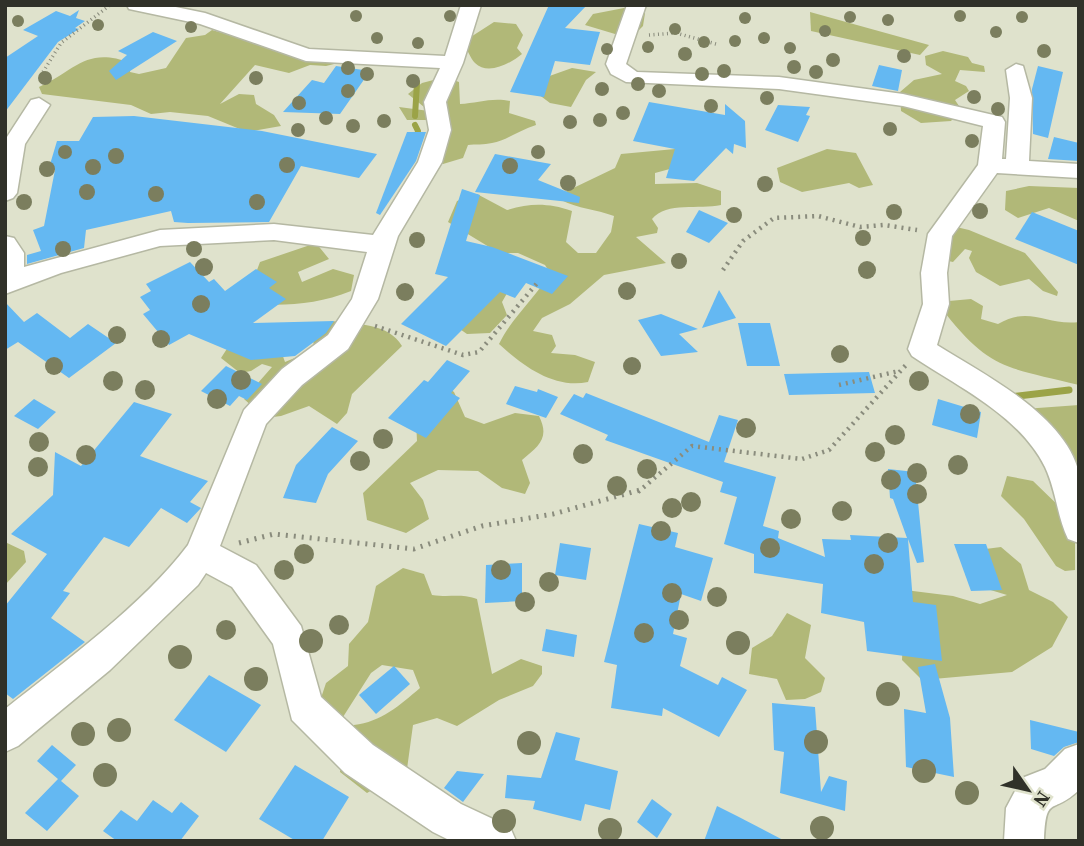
<svg xmlns="http://www.w3.org/2000/svg" width="1084" height="846" font-family="'Source Serif 4',serif">
<style>
.green{fill:#b1b878}
.lines{fill:none;stroke-linecap:round;stroke-linejoin:round}
.stream-far1{stroke:#9ba347;stroke-width:6}
.stream{stroke:#9ba347;stroke-width:7}
.building{fill:#64b8f2}
.street-casing{stroke:#b5b8a3;stroke-width:3}
.path-far2{stroke:#8a8c7d;stroke-width:3.5;stroke-dasharray:1 3.5;stroke-linecap:butt}
.path-far1{stroke:#8a8c7d;stroke-width:4.5;stroke-dasharray:2 5;stroke-linecap:butt}
.path{stroke:#8a8c7d;stroke-width:5;stroke-dasharray:2 6;stroke-linecap:butt}
.street{fill:#fff;fill-rule:evenodd}
.tree{fill:#7b7e5e}
</style>
<rect width="100%" height="100%" fill="#dfe2cc"/>
<g class="green">
<polygon points="624,8 645,13 643,26 635,34 615,34 585,25 593,14"/>
<polygon points="810,12 929,45 920,55 811,31"/>
<path d="M 494,22 L 516,24 L 523,35 L 517,48 L 522,54 C 511,63 488,76 475,63 C 470,58 467,48 463,42 Z"/>
<path d="M 212,30 L 273,47 L 271,50 L 313,51 L 338,63 L 326,66 L 310,65 L 289,73 L 255,65 L 220,104 L 239,94 L 254,95 L 256,104 L 274,115 L 281,126 L 247,132 L 208,116 L 170,112 L 151,114 L 131,105 L 42,94 L 39,87 C 76,70 86,46 131,63 L 130,72 L 139,74 L 166,68 L 186,38 L 205,35 Z"/>
<polygon points="943,51 968,57 972,63 984,66 985,72 960,70 955,81 966,86 969,91 955,100 961,109 951,121 921,123 901,111 900,92 914,80 942,74 926,65 925,56"/>
<polygon points="572,68 596,72 586,80 571,107 550,103 538,94 541,79"/>
<path d="M 445,77 L 459,82 L 460,104 C 477,103 493,97 510,101 L 509,113 L 535,121 L 536,125 C 519,130 506,141 492,143 C 484,145 475,144 468,145 L 463,158 L 443,164 L 434,160 L 433,120 L 407,120 L 399,107 L 429,111 L 408,94 L 422,83 Z"/>
<path d="M 675,149 L 692,163 L 655,173 L 655,184 L 697,183 L 721,191 L 721,205 C 699,210 667,201 652,219 L 658,228 L 657,233 L 636,237 L 666,263 L 604,275 L 570,304 L 542,318 L 533,331 L 552,335 L 556,346 L 551,353 L 575,355 L 595,362 L 588,382 C 554,389 523,366 499,344 C 512,317 535,299 550,273 L 545,265 L 518,253 L 499,253 L 448,222 L 457,201 L 477,194 L 507,210 C 531,203 548,203 572,211 L 566,242 L 578,253 L 596,253 L 611,232 L 614,216 C 595,209 579,209 561,200 L 565,192 L 615,168 L 621,154 Z"/>
<polygon points="827,149 856,153 873,185 859,188 849,183 802,192 780,182 777,168"/>
<polygon points="1029,186 1079,188 1079,221 1049,208 1018,218 1005,210 1006,191"/>
<polygon points="952,226 969,230 1025,253 1058,292 1057,296 1043,291 1029,279 1000,286 976,272 969,258 972,251 965,249 953,262 944,260"/>
<path d="M 316,243 L 329,259 L 298,272 L 302,282 L 333,269 L 354,275 L 351,291 C 319,304 288,306 254,304 L 254,278 L 260,262 Z"/>
<polygon points="510,288 502,302 507,315 490,333 467,334 444,318 448,309"/>
<path d="M 971,299 L 983,306 L 981,319 L 998,324 C 1030,305 1046,326 1079,322 L 1079,385 C 1013,368 991,372 946,314 L 949,301 Z"/>
<path d="M 331,321 C 355,324 389,323 402,346 L 352,394 L 347,413 L 337,424 L 309,406 L 281,416 L 265,418 L 244,399 L 272,367 L 262,364 L 251,371 L 240,373 L 221,358 L 232,341 L 281,351 L 285,362 L 314,350 L 313,337 Z"/>
<path d="M 446,386 L 454,392 L 465,417 L 484,424 L 515,413 L 539,416 C 550,438 539,446 522,460 L 530,483 L 525,494 L 502,488 L 478,471 L 438,470 L 410,483 L 423,500 L 429,519 L 406,533 L 367,520 L 363,493 L 417,441 L 416,421 Z"/>
<polygon points="1079,405 1079,487 1024,409"/>
<polygon points="1007,476 1033,481 1064,511 1075,538 1075,570 1065,571 1056,566 1024,519 1001,496"/>
<polygon points="5,542 24,551 26,562 5,585"/>
<polygon points="1001,547 1021,564 1029,590 1053,602 1068,617 1052,647 1012,672 922,680 902,660 905,590 953,596 980,604 1007,595 974,585 970,551"/>
<path d="M 403,568 L 424,574 L 432,595 C 451,598 458,593 477,599 L 492,674 L 521,659 L 542,666 L 542,674 L 533,686 L 499,700 L 457,726 L 437,718 L 413,725 L 407,769 L 367,793 L 340,772 L 347,734 L 354,725 C 381,722 400,705 420,688 L 413,670 L 382,665 L 371,673 L 343,717 L 321,698 L 326,683 L 348,666 L 349,644 L 368,622 L 376,586 Z"/>
<polygon points="787,613 811,625 805,658 825,678 821,692 805,699 786,700 777,679 749,674 752,648 772,636"/>
</g>
<g class="lines">
<g class="stream-far1">
<polyline points="415,116 417,83"/>
<polyline points="415,125 418,131 416,142"/>
</g>
<polyline class="stream" points="1010,397 1069,390"/>
</g>
<g class="building">
<polygon points="549,5 587,5 565,28 600,32 590,65 555,61 544,97 510,92"/>
<polygon points="79,10 76,18 85,21 75,28 79,29 58,42 5,112 5,58 38,36 23,30 56,11 70,16"/>
<polygon points="153,32 177,41 116,80 109,71 127,55 118,51"/>
<polygon points="879,65 902,70 898,91 872,86"/>
<polygon points="336,66 370,71 340,114 283,112 312,80 324,83"/>
<polygon points="1038,66 1063,72 1048,138 1033,134 1032,89"/>
<polygon points="649,102 725,115 725,104 745,121 746,148 734,144 733,154 726,148 694,181 666,178 675,149 633,141"/>
<polygon points="778,105 810,107 806,115 810,116 798,142 765,130"/>
<polygon points="134,116 262,131 377,154 359,178 301,166 269,222 188,223 174,222 171,211 86,230 84,248 27,264 27,255 41,251 33,230 44,226 55,170 48,171 57,141 79,141 93,117"/>
<polygon points="407,132 426,132 416,161 380,215 376,213"/>
<polygon points="1054,137 1079,143 1079,161 1048,159"/>
<polygon points="495,154 551,164 538,180 580,197 579,203 475,192"/>
<polygon points="462,189 480,195 466,241 492,247 568,276 552,294 526,283 515,298 500,292 446,346 401,324 448,277 435,274"/>
<polygon points="699,210 728,223 709,243 686,232"/>
<polygon points="1032,212 1079,231 1079,265 1015,239"/>
<polygon points="190,262 209,282 214,279 225,291 256,269 277,282 269,288 286,299 253,323 334,321 326,333 295,356 251,360 189,334 169,345 143,314 150,310 140,297 151,291 146,284"/>
<polygon points="719,290 736,318 702,328"/>
<polygon points="5,302 24,322 37,313 70,338 88,324 116,343 69,378 18,342 5,350"/>
<polygon points="661,314 698,329 679,334 698,352 661,356 638,320"/>
<polygon points="738,323 770,323 780,366 747,366"/>
<polygon points="447,360 470,371 451,393 460,398 426,438 388,418 424,380 428,382"/>
<polygon points="226,366 262,384 247,400 239,396 230,406 201,391"/>
<polygon points="869,372 875,393 789,395 784,374"/>
<polygon points="515,386 537,392 538,389 558,397 546,418 506,404"/>
<polygon points="586,393 709,442 719,415 738,420 724,462 776,477 763,526 779,531 778,538 825,557 822,539 851,540 850,535 907,538 893,499 890,498 888,469 915,472 924,562 917,563 908,539 913,602 936,605 942,661 867,651 864,622 821,613 823,584 754,573 754,554 724,544 737,497 720,492 723,482 605,440 608,435 560,414 574,394 583,398"/>
<polygon points="34,399 56,412 38,429 14,416"/>
<polygon points="938,399 981,412 977,438 932,425"/>
<polygon points="134,402 172,414 140,456 208,481 190,502 201,508 187,523 161,508 129,547 104,537 63,591 70,593 51,618 85,642 13,699 5,693 5,606 47,554 11,534 53,495 55,452 81,466"/>
<polygon points="332,427 358,441 328,474 316,503 283,498 296,465"/>
<polygon points="639,524 678,533 675,547 713,558 701,601 681,594 673,634 687,638 680,666 718,685 722,677 747,690 719,737 663,708 662,716 611,708 617,665 604,662"/>
<polygon points="560,543 591,548 586,580 555,575"/>
<polygon points="954,544 986,544 1002,590 971,591"/>
<polygon points="522,563 522,601 485,603 486,565"/>
<polygon points="546,629 577,635 574,657 542,651"/>
<polygon points="935,664 950,718 954,777 906,767 904,709 926,713 918,667"/>
<polygon points="394,666 410,684 376,714 359,695"/>
<polygon points="209,675 261,705 226,752 174,720"/>
<polygon points="772,703 815,707 821,792 829,776 847,781 845,811 780,793 784,752 774,750"/>
<polygon points="1030,720 1079,732 1079,742 1064,747 1054,756 1031,749"/>
<polygon points="556,732 580,738 575,760 618,771 610,810 585,804 581,821 533,809 535,801 505,798 507,775 541,778"/>
<polygon points="52,745 76,765 61,781 79,796 47,831 25,813 58,779 37,761"/>
<polygon points="295,765 349,797 322,841 296,841 259,819"/>
<polygon points="457,771 484,774 463,802 444,788"/>
<polygon points="652,799 672,814 657,838 637,822"/>
<polygon points="153,800 172,813 181,802 199,816 180,841 117,841 103,831 121,810 137,821"/>
<polygon points="717,806 737,816 785,841 704,841"/>
</g>
<g class="lines">
<g class="street-casing">
<g id="street">
<path d="M 127,5 L 166,5 L 205,13 L 309,49 L 445,56 L 461,5 L 481,5 L 463,63 L 446,102 L 451,130 L 442,162 L 398,236 L 378,299 L 348,349 L 302,385 L 266,424 L 220,546 L 256,565 L 301,626 L 321,697 L 373,745 L 461,804 L 510,827 L 516,841 L 451,841 L 433,832 L 345,773 L 292,720 L 273,644 L 232,587 L 206,573 L 198,585 L 110,670 L 18,746 L 5,752 L 5,709 C 64,662 144,604 188,545 L 244,410 L 282,369 L 328,335 L 352,299 L 367,252 L 274,240 L 160,246 L 61,273 L 5,294 L 5,236 L 14,238 L 24,253 L 24,267 L 160,230 L 274,224 L 373,235 L 418,162 L 429,130 L 424,102 L 440,68 L 306,61 L 200,24 L 129,9 Z"/>
<path d="M 627,5 L 646,5 L 626,64 L 637,72 L 779,77 L 903,94 L 1002,117 L 1005,122 L 1002,159 L 1006,159 L 1010,98 L 1006,70 L 1016,64 L 1023,66 L 1032,98 L 1029,161 L 1079,164 L 1079,178 L 997,173 L 952,236 L 947,273 L 949,304 L 937,345 C 984,375 1065,414 1079,473 C 1084,494 1079,522 1079,543 L 1068,539 C 1057,516 1056,490 1045,467 C 1019,415 958,387 912,356 L 908,349 L 923,304 L 921,273 L 928,234 L 978,165 L 983,126 L 903,106 L 779,89 L 626,82 L 611,74 L 606,64 Z"/>
<polygon points="39,98 50,105 25,144 17,193 13,198 5,201 5,140 31,100"/>
<path d="M 1079,744 L 1079,790 C 1052,816 1046,793 1044,841 L 1004,841 L 1006,808 L 1022,778 L 1045,769 L 1065,749 Z"/>
</g>
</g>
<g class="path-far2">
<polyline points="649,35 676,33 716,44"/>
<polyline points="43,72 61,43 110,5"/>
</g>
<g class="path-far1">
<polyline points="723,270 743,241 774,218 818,216 860,227 884,225 917,230"/>
<polyline points="375,326 463,355 479,352 538,282"/>
<polyline points="839,385 899,371"/>
<polyline points="638,492 692,446 802,459 829,450 906,365"/>
</g>
<polyline class="path" points="239,543 274,534 414,549 482,526 553,514 640,490"/>
<use href="#street" class="street"/>
</g>
<g class="tree">
<circle cx="356" cy="16" r="6"/>
<circle cx="450" cy="16" r="6"/>
<circle cx="960" cy="16" r="6"/>
<circle cx="850" cy="17" r="6"/>
<circle cx="1022" cy="17" r="6"/>
<circle cx="745" cy="18" r="6"/>
<circle cx="888" cy="20" r="6"/>
<circle cx="18" cy="21" r="6"/>
<circle cx="98" cy="25" r="6"/>
<circle cx="191" cy="27" r="6"/>
<circle cx="675" cy="29" r="6"/>
<circle cx="825" cy="31" r="6"/>
<circle cx="996" cy="32" r="6"/>
<circle cx="377" cy="38" r="6"/>
<circle cx="764" cy="38" r="6"/>
<circle cx="735" cy="41" r="6"/>
<circle cx="704" cy="42" r="6"/>
<circle cx="418" cy="43" r="6"/>
<circle cx="648" cy="47" r="6"/>
<circle cx="790" cy="48" r="6"/>
<circle cx="607" cy="49" r="6"/>
<circle cx="1044" cy="51" r="7"/>
<circle cx="685" cy="54" r="7"/>
<circle cx="904" cy="56" r="7"/>
<circle cx="833" cy="60" r="7"/>
<circle cx="794" cy="67" r="7"/>
<circle cx="348" cy="68" r="7"/>
<circle cx="724" cy="71" r="7"/>
<circle cx="816" cy="72" r="7"/>
<circle cx="367" cy="74" r="7"/>
<circle cx="702" cy="74" r="7"/>
<circle cx="45" cy="78" r="7"/>
<circle cx="256" cy="78" r="7"/>
<circle cx="413" cy="81" r="7"/>
<circle cx="638" cy="84" r="7"/>
<circle cx="602" cy="89" r="7"/>
<circle cx="348" cy="91" r="7"/>
<circle cx="659" cy="91" r="7"/>
<circle cx="974" cy="97" r="7"/>
<circle cx="767" cy="98" r="7"/>
<circle cx="299" cy="103" r="7"/>
<circle cx="711" cy="106" r="7"/>
<circle cx="998" cy="109" r="7"/>
<circle cx="623" cy="113" r="7"/>
<circle cx="326" cy="118" r="7"/>
<circle cx="600" cy="120" r="7"/>
<circle cx="384" cy="121" r="7"/>
<circle cx="570" cy="122" r="7"/>
<circle cx="353" cy="126" r="7"/>
<circle cx="890" cy="129" r="7"/>
<circle cx="298" cy="130" r="7"/>
<circle cx="972" cy="141" r="7"/>
<circle cx="65" cy="152" r="7"/>
<circle cx="538" cy="152" r="7"/>
<circle cx="116" cy="156" r="8"/>
<circle cx="287" cy="165" r="8"/>
<circle cx="510" cy="166" r="8"/>
<circle cx="93" cy="167" r="8"/>
<circle cx="47" cy="169" r="8"/>
<circle cx="568" cy="183" r="8"/>
<circle cx="765" cy="184" r="8"/>
<circle cx="87" cy="192" r="8"/>
<circle cx="156" cy="194" r="8"/>
<circle cx="24" cy="202" r="8"/>
<circle cx="257" cy="202" r="8"/>
<circle cx="980" cy="211" r="8"/>
<circle cx="894" cy="212" r="8"/>
<circle cx="734" cy="215" r="8"/>
<circle cx="863" cy="238" r="8"/>
<circle cx="417" cy="240" r="8"/>
<circle cx="63" cy="249" r="8"/>
<circle cx="194" cy="249" r="8"/>
<circle cx="679" cy="261" r="8"/>
<circle cx="204" cy="267" r="9"/>
<circle cx="867" cy="270" r="9"/>
<circle cx="627" cy="291" r="9"/>
<circle cx="405" cy="292" r="9"/>
<circle cx="201" cy="304" r="9"/>
<circle cx="117" cy="335" r="9"/>
<circle cx="161" cy="339" r="9"/>
<circle cx="840" cy="354" r="9"/>
<circle cx="54" cy="366" r="9"/>
<circle cx="632" cy="366" r="9"/>
<circle cx="241" cy="380" r="10"/>
<circle cx="113" cy="381" r="10"/>
<circle cx="919" cy="381" r="10"/>
<circle cx="145" cy="390" r="10"/>
<circle cx="217" cy="399" r="10"/>
<circle cx="970" cy="414" r="10"/>
<circle cx="746" cy="428" r="10"/>
<circle cx="895" cy="435" r="10"/>
<circle cx="383" cy="439" r="10"/>
<circle cx="39" cy="442" r="10"/>
<circle cx="875" cy="452" r="10"/>
<circle cx="583" cy="454" r="10"/>
<circle cx="86" cy="455" r="10"/>
<circle cx="360" cy="461" r="10"/>
<circle cx="958" cy="465" r="10"/>
<circle cx="38" cy="467" r="10"/>
<circle cx="647" cy="469" r="10"/>
<circle cx="917" cy="473" r="10"/>
<circle cx="891" cy="480" r="10"/>
<circle cx="617" cy="486" r="10"/>
<circle cx="917" cy="494" r="10"/>
<circle cx="691" cy="502" r="10"/>
<circle cx="672" cy="508" r="10"/>
<circle cx="842" cy="511" r="10"/>
<circle cx="791" cy="519" r="10"/>
<circle cx="661" cy="531" r="10"/>
<circle cx="888" cy="543" r="10"/>
<circle cx="770" cy="548" r="10"/>
<circle cx="304" cy="554" r="10"/>
<circle cx="874" cy="564" r="10"/>
<circle cx="284" cy="570" r="10"/>
<circle cx="501" cy="570" r="10"/>
<circle cx="549" cy="582" r="10"/>
<circle cx="672" cy="593" r="10"/>
<circle cx="717" cy="597" r="10"/>
<circle cx="525" cy="602" r="10"/>
<circle cx="679" cy="620" r="10"/>
<circle cx="339" cy="625" r="10"/>
<circle cx="226" cy="630" r="10"/>
<circle cx="644" cy="633" r="10"/>
<circle cx="311" cy="641" r="12"/>
<circle cx="738" cy="643" r="12"/>
<circle cx="180" cy="657" r="12"/>
<circle cx="256" cy="679" r="12"/>
<circle cx="888" cy="694" r="12"/>
<circle cx="119" cy="730" r="12"/>
<circle cx="83" cy="734" r="12"/>
<circle cx="816" cy="742" r="12"/>
<circle cx="529" cy="743" r="12"/>
<circle cx="924" cy="771" r="12"/>
<circle cx="105" cy="775" r="12"/>
<circle cx="967" cy="793" r="12"/>
<circle cx="504" cy="821" r="12"/>
<circle cx="822" cy="828" r="12"/>
<circle cx="610" cy="830" r="12"/>
</g>
<rect width="1084" height="846" fill="none" stroke="#303129" stroke-width="14"/>
<g transform="translate(1028 790) rotate(124)" stroke="#dfe2cc" stroke-width="5" paint-order="stroke">
<path d="M0-5L12 26L0 18L-12 26Z" fill="#303129"/>
<text y="-10" font-size="19" font-weight="bold" text-anchor="middle" fill="#303129">N</text>
</g>
</svg>
